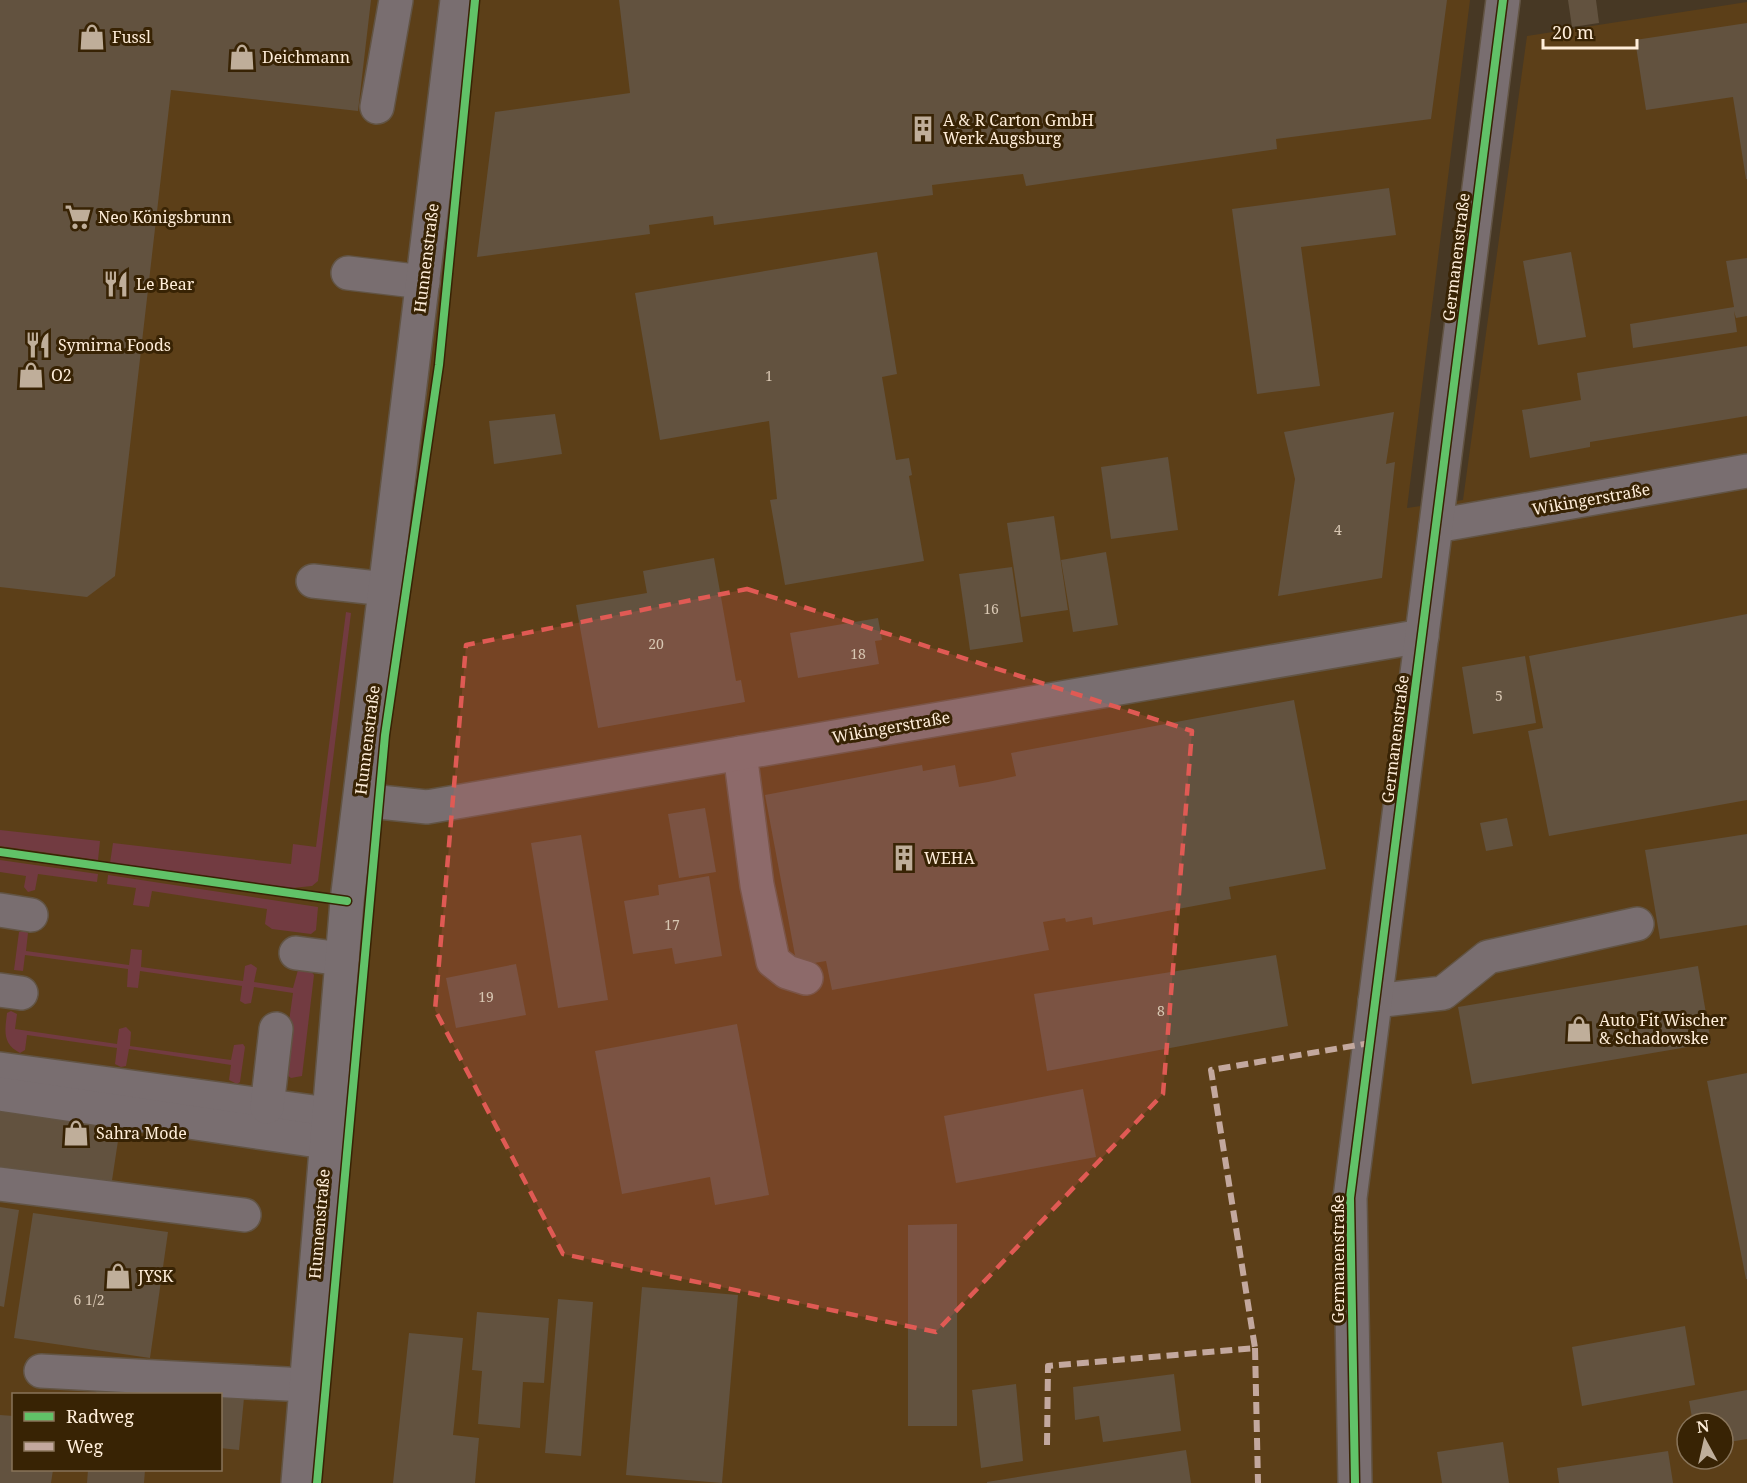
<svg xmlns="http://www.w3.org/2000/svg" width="1747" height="1483" font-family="'Noto Serif',serif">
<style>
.built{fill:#5c3f18;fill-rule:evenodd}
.green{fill:#723b41}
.building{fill:#62523f}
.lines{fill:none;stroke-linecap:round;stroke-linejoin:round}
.minor-casing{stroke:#625444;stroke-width:36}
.minor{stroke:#796e70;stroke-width:33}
.quiet{stroke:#c3a89e;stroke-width:6;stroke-dasharray:12 6;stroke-linecap:butt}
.cycleway-casing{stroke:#382304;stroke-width:11}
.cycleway{stroke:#61c268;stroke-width:8}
.marked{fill:#e05a54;fill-opacity:0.2;stroke:#e05a54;stroke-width:4.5;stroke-dasharray:12 8;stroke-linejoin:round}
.labels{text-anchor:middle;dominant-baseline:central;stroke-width:6;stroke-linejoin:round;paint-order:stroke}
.number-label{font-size:14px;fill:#d8c7b3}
.poi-label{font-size:16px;fill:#ffeeda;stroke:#382304;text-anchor:start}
.street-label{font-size:16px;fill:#ffeeda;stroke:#382304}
</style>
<rect width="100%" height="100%" fill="#473824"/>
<path class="built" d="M 0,0 L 1470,0 L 1407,508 L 1463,500 L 1527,36 L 1747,2 L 1747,1483 L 0,1483 ZM 14,1394 L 220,1394 L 220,1470 L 14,1470 ZM 1687,1423 L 1723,1423 L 1723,1459 L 1687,1459 Z"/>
<g class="green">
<polygon points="346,612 351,613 318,881 312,886 292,888 110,863 113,843 291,864 293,844 316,847"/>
<polygon points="0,830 100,841 98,860 0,846"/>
<polygon points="0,860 98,874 97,882 38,874 35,890 28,892 24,887 26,876 0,872"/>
<polygon points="108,875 318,907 316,930 311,934 272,929 265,924 267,909 152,891 149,907 133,905 136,888 107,884"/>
<polygon points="24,931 28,933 26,951 129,965 131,949 142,950 141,967 243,981 245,966 251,964 257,968 254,982 293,988 298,970 309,969 314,975 302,1076 291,1078 282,1071 293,993 254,987 251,1003 245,1004 240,1001 242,986 140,971 138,988 127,987 128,969 25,955 23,971 14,970 19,932"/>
<path d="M 11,1011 L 17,1014 L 15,1029 L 117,1044 L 119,1029 L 126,1027 L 131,1032 L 130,1046 L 231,1060 L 234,1045 L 243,1044 L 245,1047 L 240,1082 L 237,1084 L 229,1080 L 231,1065 L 129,1049 L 126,1066 L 121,1067 L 115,1064 L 117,1048 L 27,1035 L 25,1050 L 20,1053 C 2,1044 5,1031 7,1013 Z"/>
</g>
<g class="building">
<polygon points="0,0 371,0 358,111 171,90 115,576 87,597 0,587"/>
<polygon points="619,0 1447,0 1431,119 1276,139 1277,149 1026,186 1023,174 932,185 933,195 714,225 713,216 649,225 650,234 477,257 495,112 630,93"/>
<polygon points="1568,0 1596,0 1599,23 1572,27"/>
<polygon points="1747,23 1747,179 1746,179 1733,97 1646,110 1635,40"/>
<polygon points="1389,188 1396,235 1301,247 1320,386 1257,394 1232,209"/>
<polygon points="877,252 897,374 882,377 896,460 909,458 912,475 909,476 924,561 785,585 770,500 777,499 769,421 660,440 635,293"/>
<polygon points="1571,252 1586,337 1538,345 1523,261"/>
<polygon points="1747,258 1747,316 1736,318 1734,311 1737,332 1633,348 1630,324 1734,307 1726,261"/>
<polygon points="1747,346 1747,416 1590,442 1590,447 1530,458 1522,410 1581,400 1577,373"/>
<polygon points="1394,412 1386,464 1395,462 1382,578 1278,596 1295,479 1284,432"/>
<polygon points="555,414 562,454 494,464 489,421"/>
<polygon points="1168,457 1178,530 1111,539 1101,467"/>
<polygon points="1054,516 1068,610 1021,617 1007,523"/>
<polygon points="1106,552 1118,625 1073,632 1061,560"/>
<polygon points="714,558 736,681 741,680 745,702 598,728 576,605 647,593 643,571"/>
<polygon points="1012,567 1023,642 970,650 959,574"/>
<polygon points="1747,614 1747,800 1549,836 1528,731 1543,728 1529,656"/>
<polygon points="878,618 882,640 875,641 879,664 798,678 790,633"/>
<polygon points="1525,656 1536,723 1473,734 1462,667"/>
<polygon points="1294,700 1326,869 1229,887 1231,899 1093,925 1092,917 1066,922 1065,918 1043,922 1049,950 832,990 826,961 797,966 765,795 922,765 923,771 955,765 959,787 988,782 1016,776 1011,753"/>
<polygon points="705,808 716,872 679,878 668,814"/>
<polygon points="1507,818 1513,846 1486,851 1480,823"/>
<polygon points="1747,834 1747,925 1660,939 1645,850"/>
<polygon points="581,835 608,1000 558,1008 531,843"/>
<polygon points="709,876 722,956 675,964 672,948 633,954 624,901 659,895 658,885"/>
<polygon points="1276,955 1288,1026 1047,1071 1034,994"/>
<polygon points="516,964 526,1015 456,1028 446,978"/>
<polygon points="1698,966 1711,1043 1472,1084 1458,1007"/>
<polygon points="737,1024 769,1195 715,1205 710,1177 622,1194 595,1051"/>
<polygon points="1747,1073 1747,1279 1746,1279 1707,1081"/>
<polygon points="1083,1089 1096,1157 956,1183 944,1116"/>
<polygon points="0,1105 121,1121 111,1187 0,1171"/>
<polygon points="0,1207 19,1210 4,1307 0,1306"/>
<polygon points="33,1213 168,1232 150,1358 14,1338"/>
<polygon points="957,1224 957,1426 908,1426 908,1225"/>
<polygon points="642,1287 738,1295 722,1483 626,1475"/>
<polygon points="558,1299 593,1302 581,1456 545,1453"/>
<polygon points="477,1312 549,1318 544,1383 523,1382 520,1428 478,1424 482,1371 472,1370"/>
<polygon points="1685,1326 1695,1385 1582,1406 1572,1347"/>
<polygon points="409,1333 463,1338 453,1435 479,1438 475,1483 393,1483"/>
<polygon points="1174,1374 1181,1431 1103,1442 1099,1416 1075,1420 1073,1387"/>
<polygon points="1016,1384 1023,1461 981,1468 972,1390"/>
<polygon points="97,1390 124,1393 124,1394 96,1394"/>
<polygon points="1747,1390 1747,1439 1723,1443 1723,1423 1693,1423 1689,1401"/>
<polygon points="220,1396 244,1398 239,1450 220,1448"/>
<polygon points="0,1415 14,1416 14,1470 53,1470 51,1483 0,1483"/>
<polygon points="1503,1442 1509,1483 1442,1483 1437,1452"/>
<polygon points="1186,1450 1191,1483 987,1483 987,1482"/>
<polygon points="1668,1451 1673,1483 1559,1483 1557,1468"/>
<polygon points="88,1470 145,1470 144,1483 87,1483"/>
</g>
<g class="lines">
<g class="minor-casing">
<g id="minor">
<polyline points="377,107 396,0"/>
<polyline points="348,273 423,282"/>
<polyline points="1436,526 1747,471"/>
<polyline points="313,581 386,589"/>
<polyline points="740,753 757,885 773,961 787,972 806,978"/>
<polyline points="360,800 427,807 1422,636"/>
<polyline points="0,910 31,915"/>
<polyline points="296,953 342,959"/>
<polyline points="0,990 21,993"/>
<polyline points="1375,1001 1443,993 1488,957 1637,924"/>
<polyline points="0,1069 328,1114"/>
<polyline points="0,1094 325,1142"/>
<polyline points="267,1107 276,1029"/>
<polyline points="0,1184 244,1215"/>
<polyline points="41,1371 306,1385"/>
<polyline points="298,1483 347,901 457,0"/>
<polyline points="1355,1483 1350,1198 1503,0"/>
</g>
</g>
<use href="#minor" class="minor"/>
<g class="quiet">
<polyline points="1255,1348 1258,1483"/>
<polyline points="1047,1445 1048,1366 1255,1348 1211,1070 1370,1043"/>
</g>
<g class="cycleway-casing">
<g id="cycleway">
<polyline points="0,852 347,901"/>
<polyline points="317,1483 385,735 439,365 475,0"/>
<polyline points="1355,1483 1350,1198 1503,0"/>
</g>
</g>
<use href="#cycleway" class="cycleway"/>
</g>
<path class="marked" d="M 747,589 L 1192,731 L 1163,1094 L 936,1332 L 563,1254 L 435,1010 L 466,645 Z"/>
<defs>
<g id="shop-bare" transform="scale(2.07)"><path d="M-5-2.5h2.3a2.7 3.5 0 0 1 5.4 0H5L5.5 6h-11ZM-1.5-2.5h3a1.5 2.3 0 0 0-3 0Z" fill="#bfae9a" stroke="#382304" stroke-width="2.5" paint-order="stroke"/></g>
<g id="building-bare" transform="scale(2.07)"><path d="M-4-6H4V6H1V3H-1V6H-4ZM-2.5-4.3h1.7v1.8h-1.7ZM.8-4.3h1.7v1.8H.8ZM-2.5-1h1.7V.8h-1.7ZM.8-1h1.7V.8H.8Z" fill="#bfae9a" stroke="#382304" stroke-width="2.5" paint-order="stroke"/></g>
<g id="supermarket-bare" transform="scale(2.07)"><path d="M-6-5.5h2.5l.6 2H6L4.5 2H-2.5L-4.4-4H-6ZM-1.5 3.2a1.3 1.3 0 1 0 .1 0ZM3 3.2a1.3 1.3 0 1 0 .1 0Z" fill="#bfae9a" stroke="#382304" stroke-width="2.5" paint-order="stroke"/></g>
<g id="restaurant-bare" transform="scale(2.07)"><path d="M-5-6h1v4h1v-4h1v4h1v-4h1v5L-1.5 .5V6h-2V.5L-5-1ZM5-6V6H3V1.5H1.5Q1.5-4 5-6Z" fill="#bfae9a" stroke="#382304" stroke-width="2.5" paint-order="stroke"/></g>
</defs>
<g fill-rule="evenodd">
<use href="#shop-bare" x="92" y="37"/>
<use href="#shop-bare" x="242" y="57"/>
<use href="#building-bare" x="923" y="129"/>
<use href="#supermarket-bare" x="78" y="217"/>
<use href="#restaurant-bare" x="116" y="284"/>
<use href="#restaurant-bare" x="38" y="345"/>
<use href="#shop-bare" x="31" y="375"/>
<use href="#building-bare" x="904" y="858"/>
<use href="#shop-bare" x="1579" y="1029"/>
<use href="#shop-bare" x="76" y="1133"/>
<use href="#shop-bare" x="118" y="1276"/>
</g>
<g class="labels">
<g class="number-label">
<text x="769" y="375">1</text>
<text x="1338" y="529">4</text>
<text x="991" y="608">16</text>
<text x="656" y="643">20</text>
<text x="858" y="653">18</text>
<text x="1499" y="695">5</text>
<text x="672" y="924">17</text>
<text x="486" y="996">19</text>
<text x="1161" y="1010">8</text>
<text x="89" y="1299">6 1/2</text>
</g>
<g class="poi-label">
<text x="112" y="37">Fussl</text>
<text x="262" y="57">Deichmann</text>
<text x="943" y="120">A &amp; R Carton GmbH<tspan x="943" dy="18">Werk Augsburg</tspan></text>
<text x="98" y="217">Neo Königsbrunn</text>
<text x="136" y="284">Le Bear</text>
<text x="58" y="345">Symirna Foods</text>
<text x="51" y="375">O2</text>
<text x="924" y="858">WEHA</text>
<text x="1599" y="1020">Auto Fit Wischer<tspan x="1599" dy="18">&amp; Schadowske</tspan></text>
<text x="96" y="1133">Sahra Mode</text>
<text x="138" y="1276">JYSK</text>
</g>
<g class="street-label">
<text transform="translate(1456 257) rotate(-83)">Germanenstraße</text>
<text transform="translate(426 258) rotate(-83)">Hunnenstraße</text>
<text transform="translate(1591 499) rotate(-10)">Wikingerstraße</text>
<text transform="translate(891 727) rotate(-10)">Wikingerstraße</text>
<text transform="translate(1395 739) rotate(-83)">Germanenstraße</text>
<text transform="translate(367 740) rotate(-83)">Hunnenstraße</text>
<text transform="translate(319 1224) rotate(-85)">Hunnenstraße</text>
<text transform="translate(1338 1259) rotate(-90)">Germanenstraße</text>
</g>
</g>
<rect x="12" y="1393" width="210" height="78" fill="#382304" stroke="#88745a" stroke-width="1.5"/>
<rect x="24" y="1412" width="30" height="9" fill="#61c268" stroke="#88745a" stroke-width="1.5"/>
<text x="66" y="1423" font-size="18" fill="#ffeeda">Radweg</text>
<rect x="24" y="1442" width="30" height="9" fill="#c3a89e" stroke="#88745a" stroke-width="1.5"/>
<text x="66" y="1453" font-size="18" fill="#ffeeda">Weg</text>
<g transform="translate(1705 1441) rotate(352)"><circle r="28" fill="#382304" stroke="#88745a" stroke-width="1.5"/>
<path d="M0-4.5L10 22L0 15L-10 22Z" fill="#bfae9a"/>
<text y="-9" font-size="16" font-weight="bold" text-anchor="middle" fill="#ffeeda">N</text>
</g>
<path d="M1543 39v9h94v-9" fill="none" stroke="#ffeeda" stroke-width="3"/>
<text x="1552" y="39" font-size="18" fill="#ffeeda" stroke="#382304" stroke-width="4.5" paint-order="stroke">20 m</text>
</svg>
